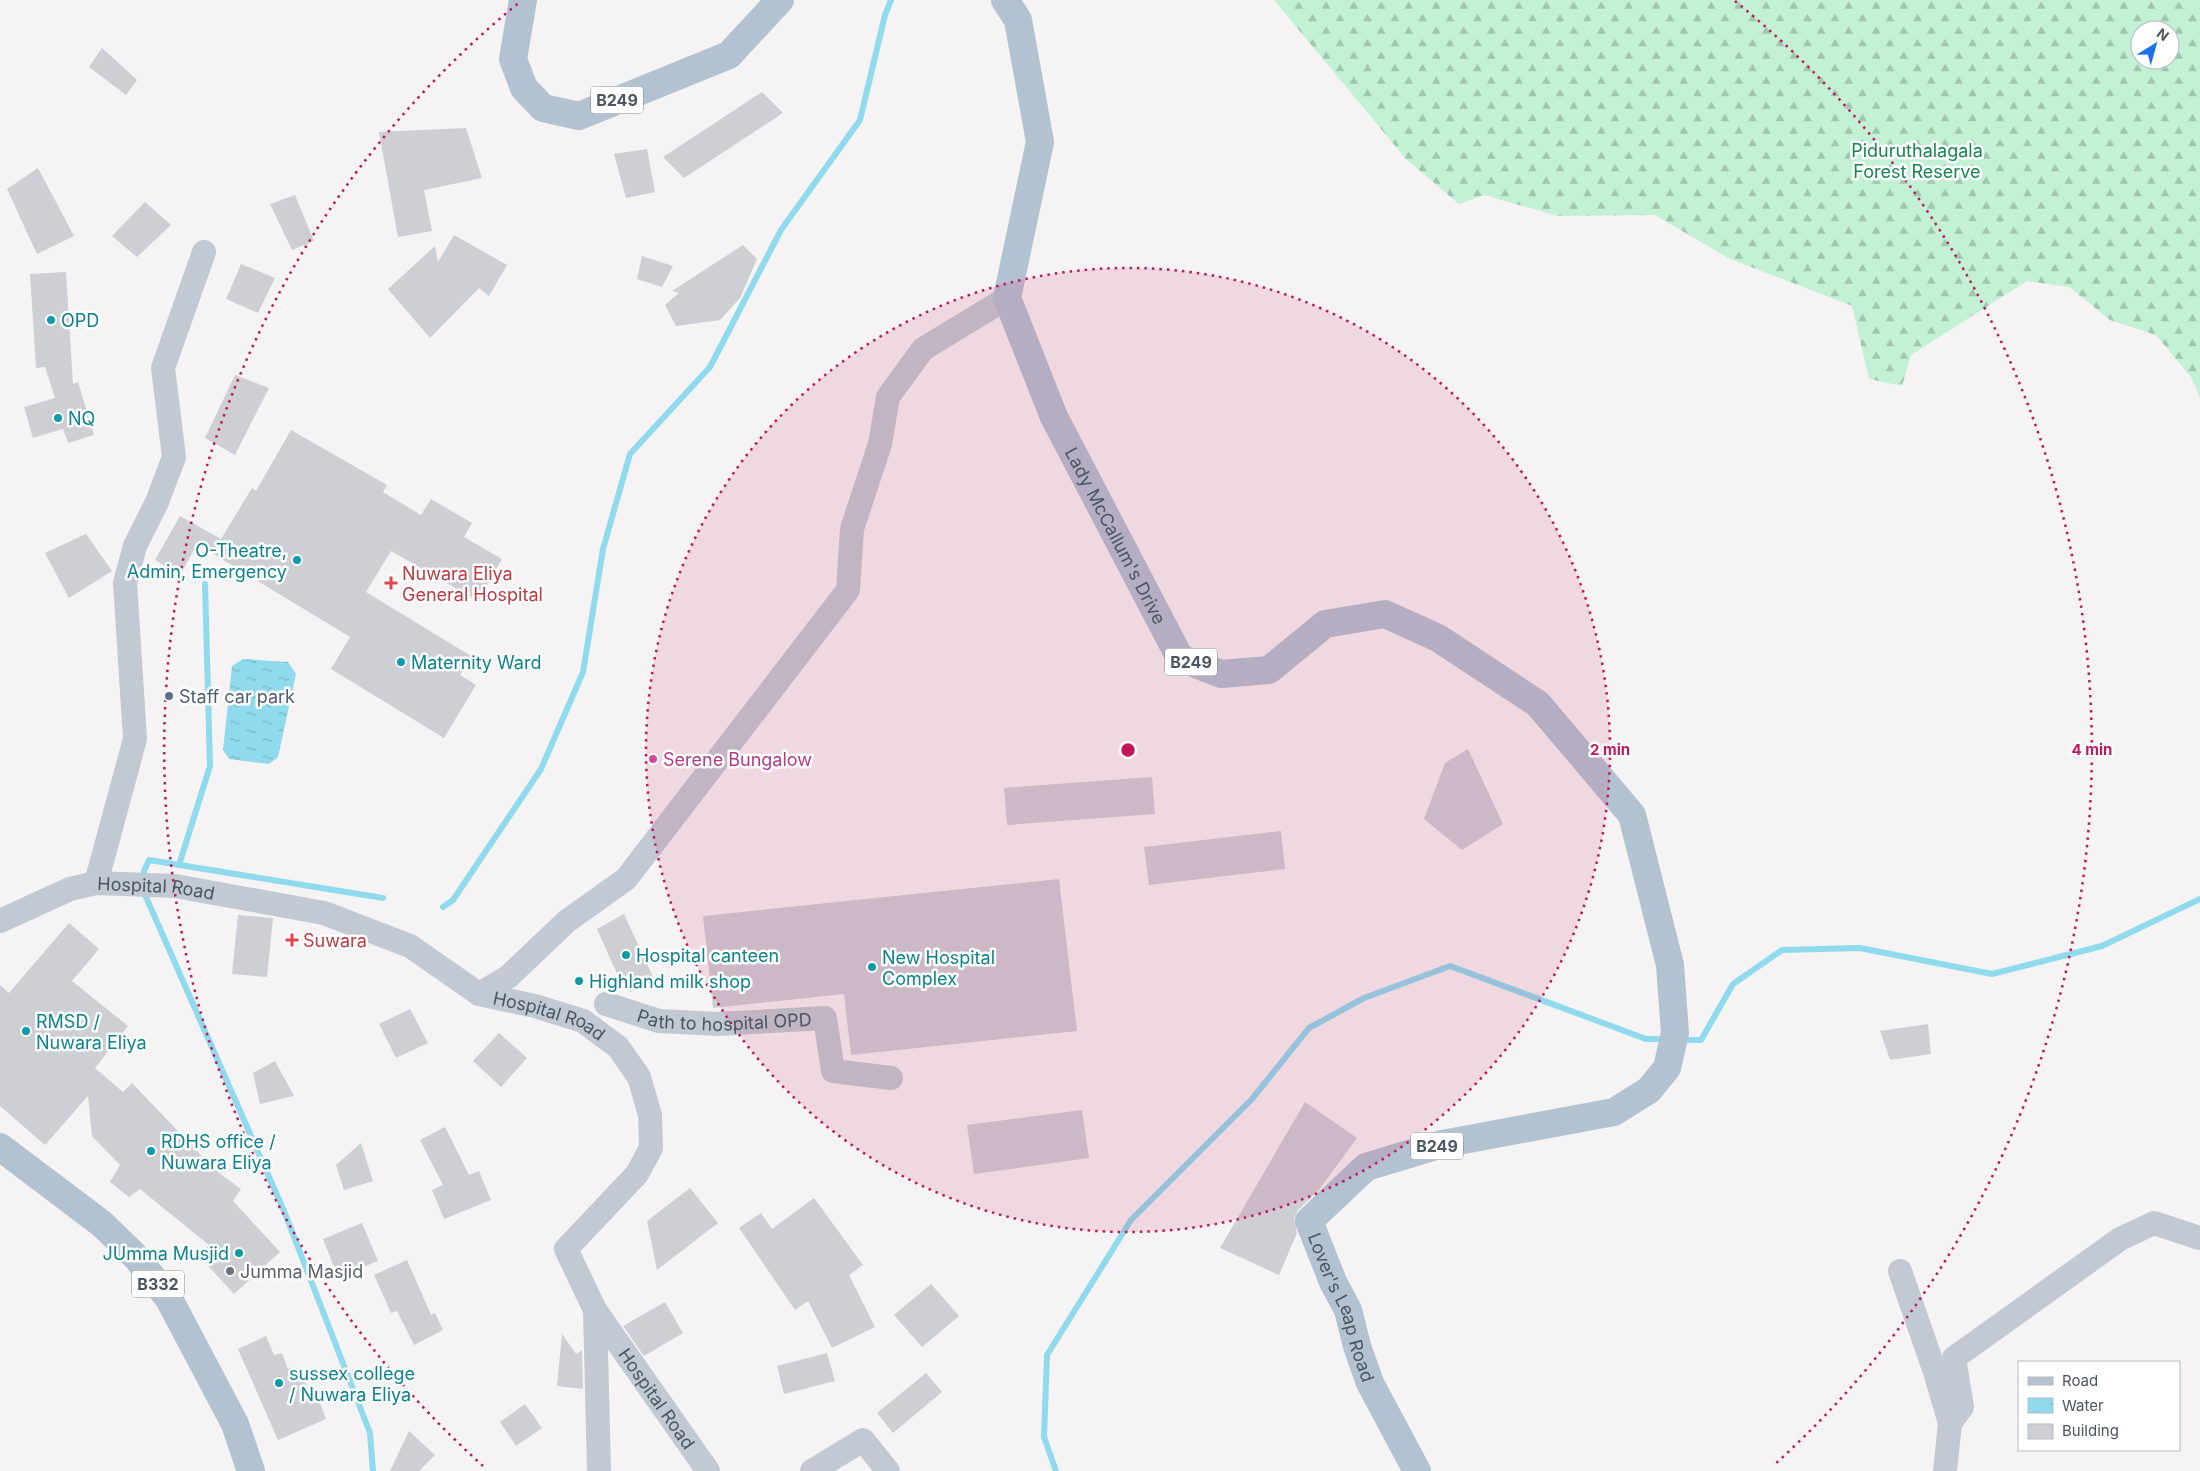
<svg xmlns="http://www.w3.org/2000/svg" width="2200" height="1471" font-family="Inter,sans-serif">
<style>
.forest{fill:url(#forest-firs);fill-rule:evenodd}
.water{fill:url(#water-ripples)}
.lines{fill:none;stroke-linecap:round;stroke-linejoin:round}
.stream{stroke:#90daee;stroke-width:6}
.building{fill:#cdcfd5}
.minor{stroke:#c1cad2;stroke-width:24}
.primary{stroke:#b3c2d1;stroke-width:28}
.ring{fill:none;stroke:#c2185b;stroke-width:2.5;stroke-dasharray:2.5 5}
.culture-dot{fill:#0f9aa8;stroke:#fff;stroke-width:2}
.health-dot{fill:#e0444e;stroke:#fff;stroke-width:2}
.service-dot{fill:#5c6f8a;stroke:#fff;stroke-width:2}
.hotel-dot{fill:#d1479c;stroke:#fff;stroke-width:2}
.worship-dot{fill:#6b7280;stroke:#fff;stroke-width:2}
.labels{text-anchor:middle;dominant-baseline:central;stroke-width:5;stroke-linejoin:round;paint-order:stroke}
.shield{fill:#fff;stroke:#808990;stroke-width:1}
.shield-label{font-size:16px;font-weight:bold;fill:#4a5661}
.park-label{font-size:18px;fill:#17864f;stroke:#fff}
.culture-label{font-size:18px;fill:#0d838f;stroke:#fff;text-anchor:start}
.street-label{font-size:18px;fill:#4a5661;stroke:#fff}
.health-label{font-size:18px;fill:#be3a42;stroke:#fff;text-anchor:start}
.service-label{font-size:18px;fill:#4e5e75;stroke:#fff;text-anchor:start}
.hotel-label{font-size:18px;fill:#b23c85;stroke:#fff;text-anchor:start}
.worship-label{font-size:18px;fill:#5b616d;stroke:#fff;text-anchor:start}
.centre{fill:#c2185b;stroke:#fff;stroke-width:2.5}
.ring-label{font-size:15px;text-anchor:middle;font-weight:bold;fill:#c2185b;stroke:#fff;stroke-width:5;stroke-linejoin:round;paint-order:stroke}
</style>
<defs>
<pattern id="forest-firs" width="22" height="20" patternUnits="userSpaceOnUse" patternTransform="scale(1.25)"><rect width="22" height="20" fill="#c3f1d5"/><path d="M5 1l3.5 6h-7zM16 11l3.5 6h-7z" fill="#a0c6b0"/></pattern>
<pattern id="water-ripples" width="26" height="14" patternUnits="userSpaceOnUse" patternTransform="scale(1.25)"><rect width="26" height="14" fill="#90daee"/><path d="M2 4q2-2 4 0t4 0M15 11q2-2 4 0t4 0" fill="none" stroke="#78b4c4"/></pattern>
</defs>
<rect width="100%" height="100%" fill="#f5f3f3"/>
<path class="forest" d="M 1274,0 L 2200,0 L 2200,398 L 2191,377 L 2156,335 L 2110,320 L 2069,287 L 2027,281 L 1911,355 L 1902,386 L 1869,379 L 1852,306 L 1728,258 L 1655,215 L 1558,216 L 1484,195 L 1459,204 L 1406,159 ZM 2140,30 L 2170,30 L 2170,60 L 2140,60 Z"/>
<polygon class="water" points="243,659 288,662 296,674 278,757 269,764 229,759 223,750 232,666"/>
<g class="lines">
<g class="stream">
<polyline points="179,865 210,766 205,584"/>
<polyline points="144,881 144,871 149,860 383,898"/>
<polyline points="145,891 146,897 284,1211 370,1433 373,1471"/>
<polyline points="443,907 453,900 541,769 583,672 603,549 630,454 710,367 781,230 860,120 885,15 891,0"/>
<polyline points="1681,1040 1701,1040 1733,984 1782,950 1860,948 1992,974 2102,946 2200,899"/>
<polyline points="1056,1471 1044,1437 1047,1355 1131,1220 1252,1099 1309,1028 1364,998 1450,966 1646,1039 1666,1039"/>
</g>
</g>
<g class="building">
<polygon points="102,48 137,80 126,95 89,67"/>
<polygon points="762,92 783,113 684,178 663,157"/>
<polygon points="466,128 482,178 424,190 432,231 398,237 379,132"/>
<polygon points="647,149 655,192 626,198 614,154"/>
<polygon points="38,168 74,236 37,254 7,189"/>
<polygon points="295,195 314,241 292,250 270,204"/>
<polygon points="145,202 171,225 137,257 112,236"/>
<polygon points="454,235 507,265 489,296 479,288 430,338 388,289 435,246 438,262"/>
<polygon points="743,245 757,259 740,298 720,320 676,326 665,305 679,293 672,291"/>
<polygon points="642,256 673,266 662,287 637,279"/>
<polygon points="241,264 275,278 258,313 226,299"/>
<polygon points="66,272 73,384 78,382 94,435 68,443 63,429 33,438 24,407 55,398 45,367 36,368 30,274"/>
<polygon points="235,375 269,388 235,455 205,438"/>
<polygon points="291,430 387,485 383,492 421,515 431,499 472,523 464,537 502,559 478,601 391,551 366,592 471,656 460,675 476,685 444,738 331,669 350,637 197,544 180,575 155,560 180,516 221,539 252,488 256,491"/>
<polygon points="86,534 112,571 69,598 45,553"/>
<polygon points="1468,749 1503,824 1462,850 1424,819 1445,763"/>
<polygon points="1152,777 1155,814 1007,825 1004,788"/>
<polygon points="1281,831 1285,869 1149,885 1144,847"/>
<polygon points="1059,879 1077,1031 851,1055 844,994 713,1008 703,916"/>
<polygon points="624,914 655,981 630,992 623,987 597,929"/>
<polygon points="238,915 273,918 267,977 232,974"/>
<polygon points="69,923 99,949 72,981 128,1026 95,1068 123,1092 132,1083 215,1170 241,1189 233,1201 280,1252 234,1294 198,1255 209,1245 140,1189 129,1197 110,1182 120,1165 92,1136 88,1096 45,1145 0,1106 0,985 9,993"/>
<polygon points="410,1009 428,1043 396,1058 379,1024"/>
<polygon points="1928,1024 1931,1054 1890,1060 1880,1031"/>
<polygon points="499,1033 527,1058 501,1087 473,1061"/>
<polygon points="275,1061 294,1096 260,1104 253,1073"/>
<polygon points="1305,1102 1357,1138 1318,1191 1298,1210 1294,1218 1297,1233 1279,1275 1220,1248"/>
<polygon points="1082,1110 1089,1158 974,1174 967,1125"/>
<polygon points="445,1127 469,1175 479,1171 491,1200 444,1219 432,1190 443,1185 420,1140"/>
<polygon points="361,1143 373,1181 344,1190 336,1165"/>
<polygon points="690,1188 718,1223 657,1270 647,1221"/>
<polygon points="814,1198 863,1265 849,1275 875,1327 832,1348 808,1301 795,1310 739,1228 761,1213 772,1229"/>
<polygon points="362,1223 378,1261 338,1277 323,1239"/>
<polygon points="407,1260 431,1315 435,1313 443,1330 414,1345 397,1311 391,1313 374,1275"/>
<polygon points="931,1284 959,1316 922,1347 894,1315"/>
<polygon points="665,1302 683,1333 644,1356 623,1326"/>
<polygon points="562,1334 576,1354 582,1350 583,1389 557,1386"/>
<polygon points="266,1336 274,1355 282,1353 288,1369 293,1367 295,1373 299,1371 312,1396 316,1393 326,1419 278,1440 238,1349"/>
<polygon points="827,1353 835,1381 784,1394 777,1366"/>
<polygon points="926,1373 942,1392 893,1433 877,1413"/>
<polygon points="525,1404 542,1428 516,1446 500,1422"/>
<polygon points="409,1431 435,1455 419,1471 390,1471"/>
</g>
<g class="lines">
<g class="minor">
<polyline points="96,883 135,739 125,583 135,546 157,502 174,457 163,368 204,252"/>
<path id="s1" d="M 0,921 L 70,889 L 96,883 L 175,886 L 324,913 L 410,946 L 479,994 L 535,1006 L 583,1021 L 618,1047 L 639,1077 L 650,1115 L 651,1148 L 637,1174 L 566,1249 L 595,1310 L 708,1471"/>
<polyline points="479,994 508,977 567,921 626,879 848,590 852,529 880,444 888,397 923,349 1007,298"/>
<path id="s2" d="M 606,1004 L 659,1021 L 718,1024 L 825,1018 L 833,1071 L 891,1078"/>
<polyline points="1900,1271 1935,1372 1950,1423 1945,1471"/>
<polyline points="595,1310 599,1471"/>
<polyline points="1950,1423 1962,1407 1954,1358 2120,1239 2154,1223 2200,1238"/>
<polyline points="812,1471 863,1440 888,1471"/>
</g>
<g class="primary">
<polyline points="523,0 513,59 524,88 543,108 579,116 729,55 780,0"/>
<path id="s3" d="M 1005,0 L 1018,20 L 1040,142 L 1007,298 L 1054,417 L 1180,658 L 1221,674 L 1269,670 L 1325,624 L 1385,614 L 1438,638 L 1538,704 L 1632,815 L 1670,965 L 1675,1033 L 1667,1068 L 1649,1090 L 1614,1112 L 1442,1144 L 1366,1167 L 1309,1221 L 1333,1282 L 1348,1310 L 1357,1346 L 1370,1383 L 1417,1471"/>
<polyline points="0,1147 102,1224 137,1258 169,1299 235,1424 251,1471"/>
</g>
</g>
<circle cx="1128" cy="750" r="482" fill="#c2185b" fill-opacity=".12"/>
<g class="ring">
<circle cx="1128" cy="750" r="482"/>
<path d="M483 1466A964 964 0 0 1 521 1M1735 1A964 964 0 0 1 1773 1466"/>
</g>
<g class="culture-dot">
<circle cx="51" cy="320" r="5"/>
<circle cx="58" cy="418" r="5"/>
<circle cx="297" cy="560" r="5"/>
<circle cx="401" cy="662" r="5"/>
<circle cx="626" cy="955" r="5"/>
<circle cx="872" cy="967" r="5"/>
<circle cx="579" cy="981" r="5"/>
<circle cx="26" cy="1031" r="5"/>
<circle cx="151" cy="1151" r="5"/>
<circle cx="239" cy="1253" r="5"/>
<circle cx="279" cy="1383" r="5"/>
</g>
<g class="health-dot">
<path d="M388.5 575.5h5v5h5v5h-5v5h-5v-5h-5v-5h5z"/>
<path d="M289.5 932.5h5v5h5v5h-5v5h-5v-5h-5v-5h5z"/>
</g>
<circle class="service-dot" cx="169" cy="696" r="5"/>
<circle class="hotel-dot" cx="653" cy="759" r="5"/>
<circle class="worship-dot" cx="230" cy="1271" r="5"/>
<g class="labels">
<g class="shield">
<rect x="591" y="86.5" width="52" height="27" rx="4"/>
<rect x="1165" y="648.5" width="52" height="27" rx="4"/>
<rect x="1411" y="1132.5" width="52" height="27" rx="4"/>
<rect x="132" y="1270.5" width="52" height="27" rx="4"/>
</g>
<g class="shield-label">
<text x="617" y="100">B249</text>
<text x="1191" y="662">B249</text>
<text x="1437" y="1146">B249</text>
<text x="158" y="1284">B332</text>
</g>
<g class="park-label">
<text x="1917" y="150">Piduruthalagala<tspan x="1917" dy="21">Forest Reserve</tspan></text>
</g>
<g class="culture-label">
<text x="61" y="320">OPD</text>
<text x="68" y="418">NQ</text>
<text x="287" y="550" text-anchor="end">O-Theatre,<tspan x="287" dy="21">Admin, Emergency</tspan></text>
<text x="411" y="662">Maternity Ward</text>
<text x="636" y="955">Hospital canteen</text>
<text x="882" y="957">New Hospital<tspan x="882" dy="21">Complex</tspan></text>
<text x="589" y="981">Highland milk shop</text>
<text x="36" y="1021">RMSD /<tspan x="36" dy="21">Nuwara Eliya</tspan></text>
<text x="161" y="1141">RDHS office /<tspan x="161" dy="21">Nuwara Eliya</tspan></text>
<text x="229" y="1253" text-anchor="end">JUmma Musjid</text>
<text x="289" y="1373">sussex college<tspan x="289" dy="21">/ Nuwara Eliya</tspan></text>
</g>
<g class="street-label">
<text stroke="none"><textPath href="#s3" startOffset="569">Lady McCallum's Drive</textPath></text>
<text stroke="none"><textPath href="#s1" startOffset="164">Hospital Road</textPath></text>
<text stroke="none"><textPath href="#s2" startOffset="121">Path to hospital OPD</textPath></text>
<text stroke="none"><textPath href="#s1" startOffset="584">Hospital Road</textPath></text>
<text stroke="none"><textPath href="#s3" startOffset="2010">Lover's Leap Road</textPath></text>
<text stroke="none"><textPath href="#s1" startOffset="1079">Hospital Road</textPath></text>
</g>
<g class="health-label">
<text x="402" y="573">Nuwara Eliya<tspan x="402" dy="21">General Hospital</tspan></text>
<text x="303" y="940">Suwara</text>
</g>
<g class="service-label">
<text x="179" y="696">Staff car park</text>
</g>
<g class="hotel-label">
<text x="663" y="759">Serene Bungalow</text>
</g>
<g class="worship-label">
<text x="240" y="1271">Jumma Masjid</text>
</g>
</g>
<circle cx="1128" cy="750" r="8" class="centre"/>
<g class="ring-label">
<text x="1610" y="755">2 min</text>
<text x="2092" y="755">4 min</text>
</g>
<rect x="2018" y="1361" width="162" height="90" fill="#ffffff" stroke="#b7bbc0"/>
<rect x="2028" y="1377" width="25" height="8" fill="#b3c2d1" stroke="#b7bbc0"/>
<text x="2062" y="1386" font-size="15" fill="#4a5661">Road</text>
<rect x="2028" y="1398" width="25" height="15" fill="url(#water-ripples)" stroke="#b7bbc0"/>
<text x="2062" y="1411" font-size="15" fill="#4a5661">Water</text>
<rect x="2028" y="1424" width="25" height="15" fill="#cdcfd5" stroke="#b7bbc0"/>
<text x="2062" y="1436" font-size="15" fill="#4a5661">Building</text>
<g transform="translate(2155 45) rotate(37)"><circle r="24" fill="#ffffff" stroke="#b7bbc0"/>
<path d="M0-4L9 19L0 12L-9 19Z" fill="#1a73e8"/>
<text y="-8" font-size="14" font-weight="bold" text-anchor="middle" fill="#4a5661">N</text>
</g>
</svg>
